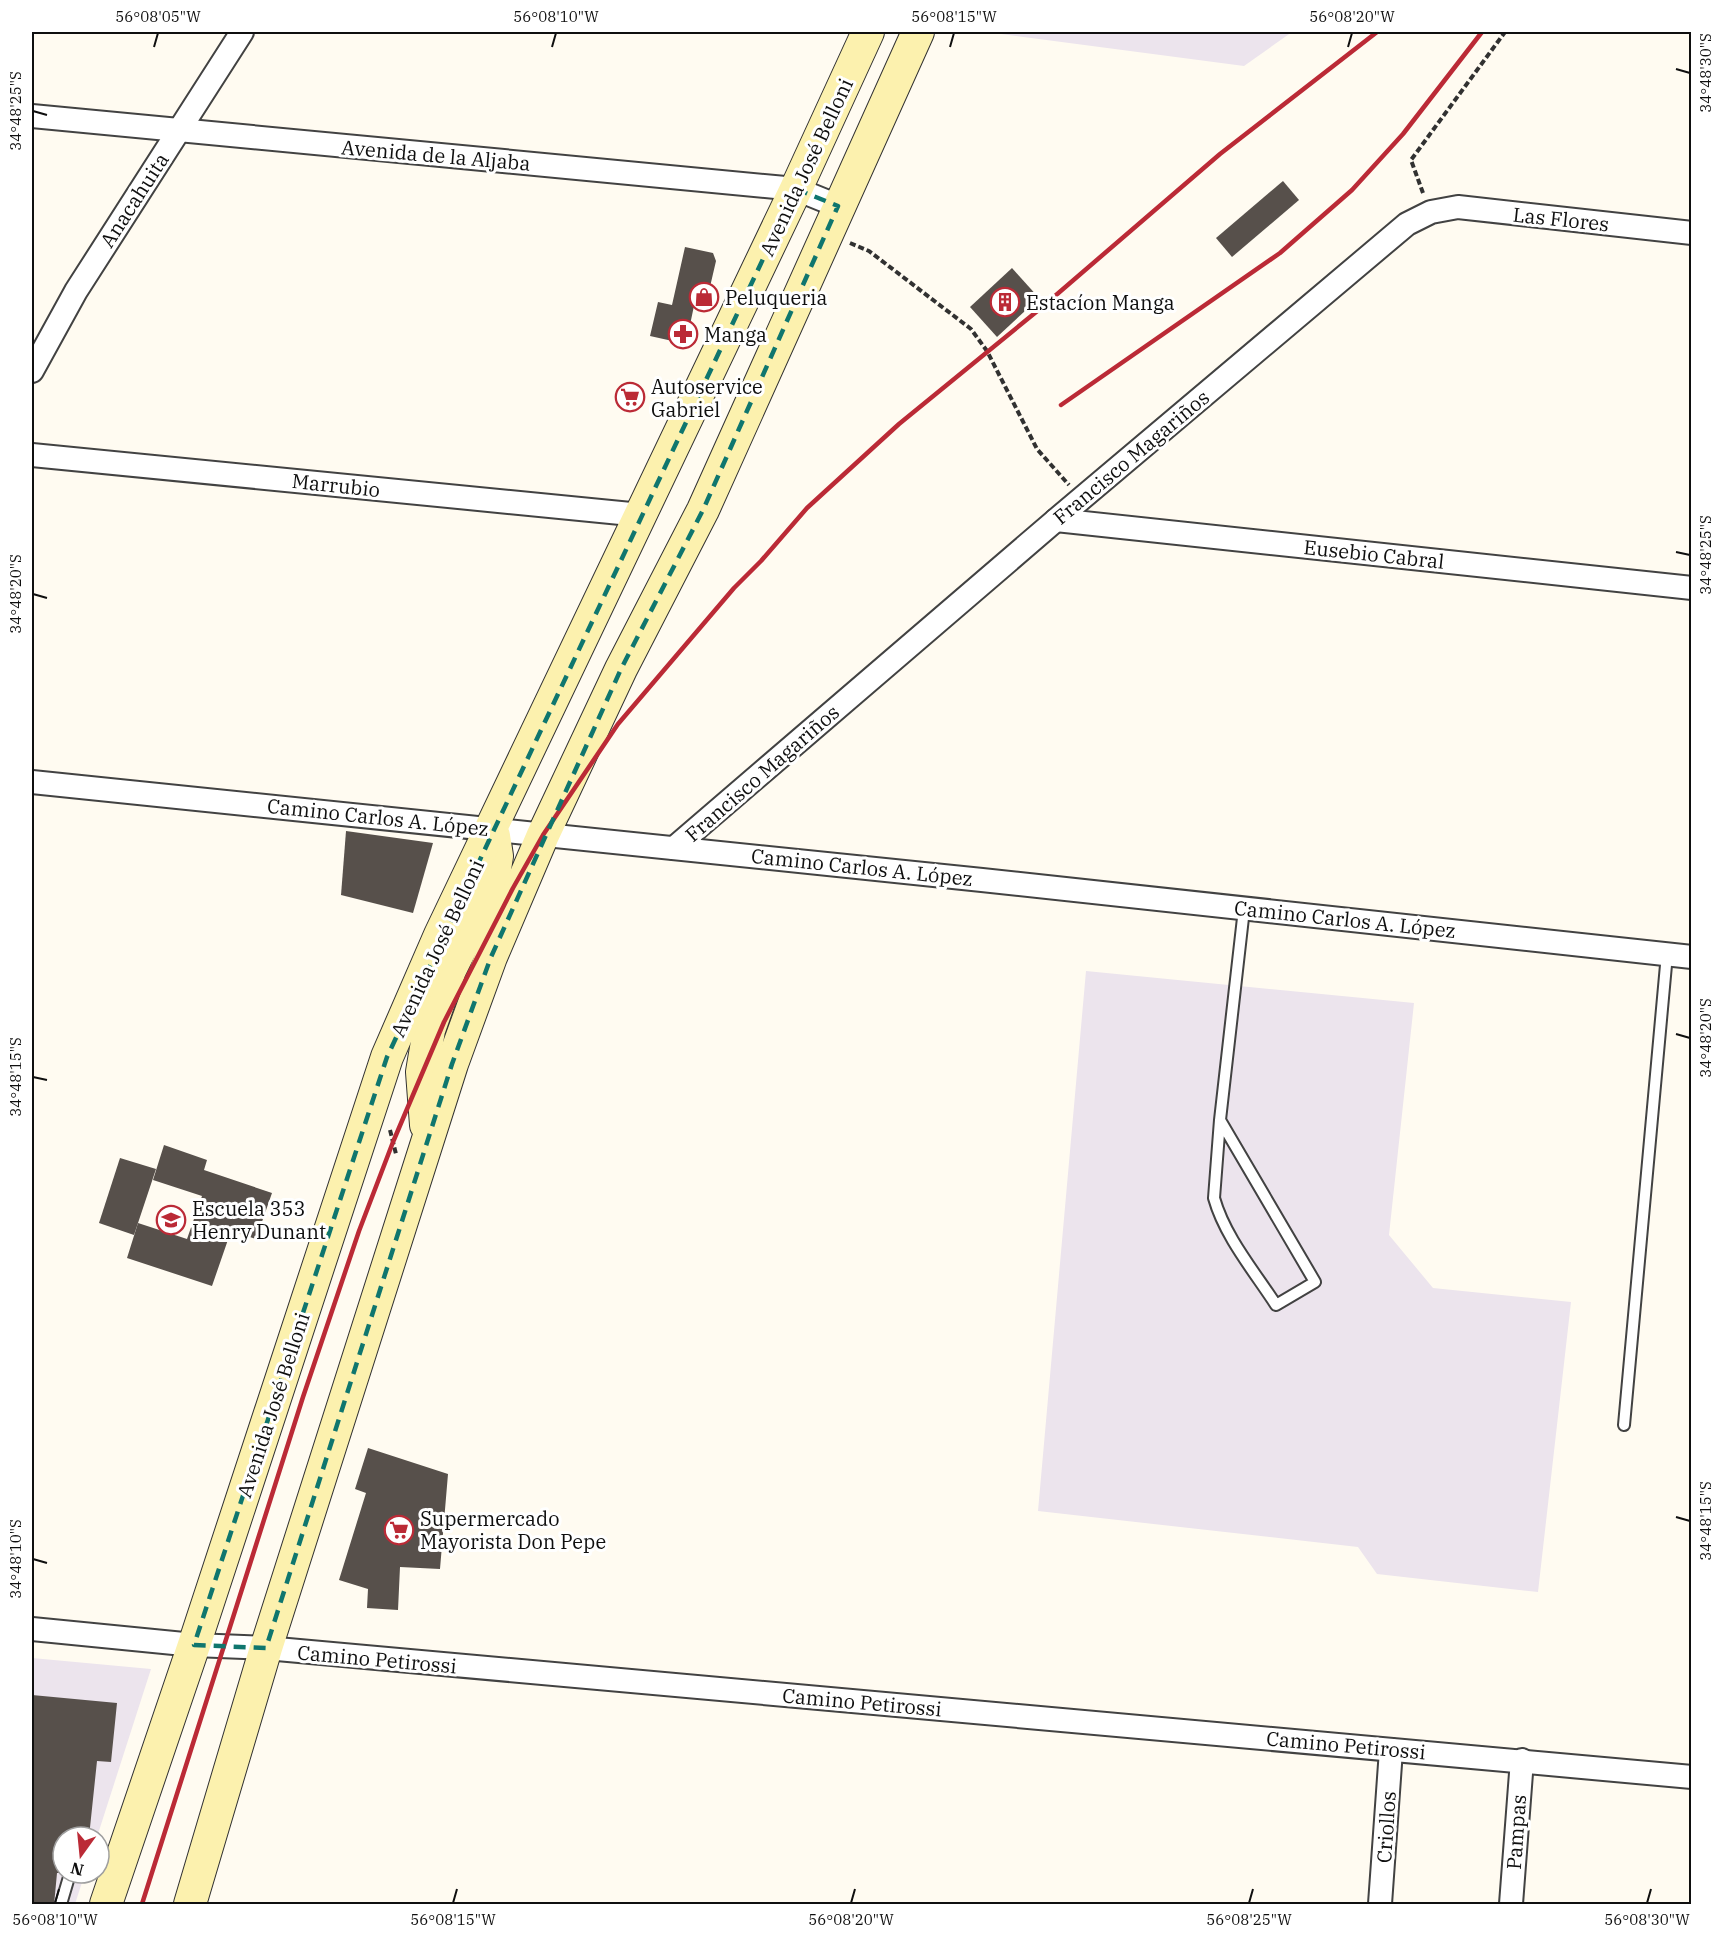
<svg xmlns="http://www.w3.org/2000/svg" width="1723" height="1936" font-family="'IBM Plex Serif',serif">
<style>
.industrial{fill:#ece4ed}
.building{fill:#57504b}
.lines{fill:none;stroke-linecap:round;stroke-linejoin:round}
.service-casing{stroke:#424242;stroke-width:14}
.minor-casing{stroke:#424242;stroke-width:26}
.secondary-casing{stroke:#313131;stroke-width:34}
.path{stroke:#313131;stroke-width:4;stroke-dasharray:6 3;stroke-linecap:butt}
.service{stroke:#fff;stroke-width:10}
.minor{stroke:#fff;stroke-width:22}
.secondary{stroke:#fcf1ae;stroke-width:32}
.rail{stroke:#bb2a36;stroke-width:4.5}
.marked{fill:none;stroke:#0f766e;stroke-width:4.5;stroke-dasharray:12 8;stroke-linejoin:round}
.ticks{fill:none;stroke:#0f0f0f;stroke-width:2}
.labels{text-anchor:middle;dominant-baseline:central;stroke-width:6;stroke-linejoin:round;paint-order:stroke}
.street-label{font-size:20px;fill:#0f0f0f;stroke:#fff}
.poi-label{font-size:20px;fill:#0f0f0f;stroke:#fff;text-anchor:start}
.neatline{fill:none;stroke:#0f0f0f;stroke-width:2}
.ticks-label{font-size:15px;text-anchor:middle;fill:#0f0f0f}
</style>
<rect width="100%" height="100%" fill="#fffbf1"/>
<g class="industrial">
<polygon points="986,32 1292,32 1244,66"/>
<polygon points="1086,971 1414,1003 1389,1235 1433,1288 1571,1302 1538,1592 1377,1574 1358,1547 1038,1511"/>
<polygon points="32,1658 151,1669 97,1837 63,1837 63,1873 85,1873 75,1904 32,1904"/>
</g>
<g class="building">
<polygon points="1283,181 1299,200 1232,257 1216,238"/>
<polygon points="685,247 713,253 716,261 706,304 695,301 686,344 650,336 658,302 672,305"/>
<polygon points="1012,268 1039,298 997,337 970,307"/>
<polygon points="346,831 433,843 413,913 341,895"/>
<polygon points="164,1145 207,1160 204,1170 272,1193 256,1239 231,1231 212,1286 127,1258 138,1223 187,1239 202,1196 153,1180"/>
<polygon points="120,1158 156,1169 134,1235 99,1223"/>
<polygon points="368,1448 448,1474 440,1569 400,1567 398,1610 367,1608 368,1589 339,1580 366,1493 355,1489"/>
<polygon points="32,1695 117,1703 111,1762 97,1761 89,1837 63,1837 63,1873 57,1873 54,1905 32,1905"/>
</g>
<g class="lines">
<g class="service-casing">
<g id="service">
<path d="M 1220,1120 L 1214,1198 C 1225,1237 1254,1271 1276,1305 L 1315,1282 L 1220,1120 L 1244,909"/>
<polyline points="1624,1425 1667,954"/>
<polyline points="61,1904 69,1877"/>
</g>
</g>
<g class="minor-casing">
<g id="minor">
<polyline points="32,116 796,189 838,206"/>
<polyline points="32,371 76,291 242,32"/>
<polyline points="32,455 641,515"/>
<polyline points="1056,520 1692,588"/>
<polyline points="32,782 982,880 1692,957"/>
<polyline points="674,848 1056,520 1407,224 1431,212 1458,207 1692,233"/>
<polyline points="32,1629 194,1645 266,1648 1692,1777"/>
<polyline points="1380,1904 1391,1750"/>
<polyline points="1511,1904 1522,1760"/>
</g>
</g>
<g class="secondary-casing">
<g id="secondary">
<polyline points="426,1125 422,1072 429,1030 450,970 493,882 497,856 494,836"/>
<polyline points="106,1904 194,1645 387,1057 440,935 796,189 868,32"/>
<polyline points="190,1904 266,1648 452,1064 491,957 543,835 621,669 703,510 918,32"/>
</g>
</g>
<g class="path">
<polyline points="1423,193 1411,160 1505,32"/>
<polyline points="850,243 869,251 971,329 987,351 1037,449 1069,485"/>
<polyline points="390,1130 396,1154"/>
</g>
<use href="#service" class="service"/>
<use href="#minor" class="minor"/>
<use href="#secondary" class="secondary"/>
<g class="rail">
<polyline points="1061,405 1280,253 1352,190 1403,134 1482,32"/>
<polyline points="142,1904 303,1397 359,1231 393,1142 444,1022 513,888 543,835 618,724 734,588 761,561 807,508 899,424 1041,308 1220,154 1377,32"/>
</g>
</g>
<path class="marked" d="M 796,189 L 838,206 L 703,510 L 621,669 L 491,957 L 452,1064 L 266,1648 L 194,1645 L 387,1057 Z"/>
<path class="ticks" d="M 154,47 L 158,33M 552,47 L 556,33M 950,47 L 954,33M 1348,47 L 1352,33M 1676,69 L 1690,73M 33,111 L 47,115M 1676,552 L 1690,555M 33,594 L 47,598M 1676,1034 L 1690,1038M 33,1077 L 47,1080M 1676,1517 L 1690,1521M 33,1559 L 47,1563M 55,1903 L 59,1889M 453,1903 L 457,1889M 851,1903 L 855,1889M 1249,1903 L 1253,1889M 1647,1903 L 1651,1889"/>
<defs>
<g id="shop-ring" transform="scale(1.5)"><circle r="9.5" fill="#fff" stroke="#bb2a36" stroke-width="1.5"/><path d="M-5-2.5h2.3a2.7 3.5 0 0 1 5.4 0H5L5.5 6h-11ZM-1.5-2.5h3a1.5 2.3 0 0 0-3 0Z" fill="#bb2a36"/></g>
<g id="building-ring" transform="scale(1.5)"><circle r="9.5" fill="#fff" stroke="#bb2a36" stroke-width="1.5"/><path d="M-4-6H4V6H1V3H-1V6H-4ZM-2.5-4.3h1.7v1.8h-1.7ZM.8-4.3h1.7v1.8H.8ZM-2.5-1h1.7V.8h-1.7ZM.8-1h1.7V.8H.8Z" fill="#bb2a36"/></g>
<g id="pharmacy-ring" transform="scale(1.5)"><circle r="9.5" fill="#fff" stroke="#bb2a36" stroke-width="1.5"/><path d="M-2-6h4v4h4v4h-4v4h-4v-4h-4v-4h4Z" fill="#bb2a36"/></g>
<g id="supermarket-ring" transform="scale(1.5)"><circle r="9.5" fill="#fff" stroke="#bb2a36" stroke-width="1.5"/><path d="M-6-5.5h2.5l.6 2H6L4.5 2H-2.5L-4.4-4H-6ZM-1.5 3.2a1.3 1.3 0 1 0 .1 0ZM3 3.2a1.3 1.3 0 1 0 .1 0Z" fill="#bb2a36"/></g>
<g id="school-ring" transform="scale(1.5)"><circle r="9.5" fill="#fff" stroke="#bb2a36" stroke-width="1.5"/><path d="M0-5L7-2L0 1L-7-2ZM-4 1L0 2.5L4 1V4Q0 6-4 4Z" fill="#bb2a36"/></g>
</defs>
<g fill-rule="evenodd">
<use href="#shop-ring" x="704" y="297"/>
<use href="#building-ring" x="1005" y="302"/>
<use href="#pharmacy-ring" x="683" y="334"/>
<use href="#supermarket-ring" x="630" y="397"/>
<use href="#school-ring" x="171" y="1220"/>
<use href="#supermarket-ring" x="399" y="1530"/>
</g>
<g class="labels">
<g class="street-label">
<text transform="translate(436 155) rotate(5)">Avenida de la Aljaba</text>
<text transform="translate(806 167) rotate(-65)">Avenida José Belloni</text>
<text transform="translate(134 200) rotate(-57)">Anacahuita</text>
<text transform="translate(1561 219) rotate(6)">Las Flores</text>
<text transform="translate(1131 457) rotate(-40)">Francisco Magariños</text>
<text transform="translate(336 485) rotate(6)">Marrubio</text>
<text transform="translate(1374 554) rotate(6)">Eusebio Cabral</text>
<text transform="translate(762 773) rotate(-41)">Francisco Magariños</text>
<text transform="translate(378 817) rotate(6)">Camino Carlos A. López</text>
<text transform="translate(862 867) rotate(6)">Camino Carlos A. López</text>
<text transform="translate(1345 919) rotate(6)">Camino Carlos A. López</text>
<text transform="translate(437 948) rotate(-65)">Avenida José Belloni</text>
<text transform="translate(273 1405) rotate(-72)">Avenida José Belloni</text>
<text transform="translate(377 1659) rotate(5)">Camino Petirossi</text>
<text transform="translate(862 1702) rotate(5)">Camino Petirossi</text>
<text transform="translate(1346 1745) rotate(5)">Camino Petirossi</text>
<text transform="translate(1386 1827) rotate(-86)">Criollos</text>
<text transform="translate(1516 1832) rotate(-86)">Pampas</text>
</g>
<g class="poi-label">
<text x="725" y="297">Peluqueria</text>
<text x="1026" y="302">Estacíon Manga</text>
<text x="704" y="334">Manga</text>
<text x="651" y="386">Autoservice<tspan x="651" dy="23">Gabriel</tspan></text>
<text x="192" y="1208">Escuela 353<tspan x="192" dy="23">Henry Dunant</tspan></text>
<text x="420" y="1518">Supermercado<tspan x="420" dy="23">Mayorista Don Pepe</tspan></text>
</g>
</g>
<rect width="1723" height="1936" fill="none" stroke="#ffffff" stroke-width="66"/>
<g transform="translate(81 1855) rotate(195)"><circle r="28" fill="#ffffff" stroke="#9f9f9f" stroke-width="1.5"/>
<path d="M0-4.5L10 22L0 15L-10 22Z" fill="#bb2a36"/>
<text y="-9" font-size="16" font-weight="bold" text-anchor="middle" fill="#0f0f0f">N</text>
</g>
<rect x="33" y="33" width="1657" height="1870" class="neatline"/>
<g class="ticks-label">
<text x="158" y="22">56°08'05"W</text>
<text x="556" y="22">56°08'10"W</text>
<text x="954" y="22">56°08'15"W</text>
<text x="1352" y="22">56°08'20"W</text>
<text transform="translate(1706 73) rotate(-90)" y="5">34°48'30"S</text>
<text transform="translate(16 111) rotate(-90)" y="5">34°48'25"S</text>
<text transform="translate(1706 555) rotate(-90)" y="5">34°48'25"S</text>
<text transform="translate(16 594) rotate(-90)" y="5">34°48'20"S</text>
<text transform="translate(1706 1038) rotate(-90)" y="5">34°48'20"S</text>
<text transform="translate(16 1077) rotate(-90)" y="5">34°48'15"S</text>
<text transform="translate(1706 1521) rotate(-90)" y="5">34°48'15"S</text>
<text transform="translate(16 1559) rotate(-90)" y="5">34°48'10"S</text>
<text x="55" y="1925">56°08'10"W</text>
<text x="453" y="1925">56°08'15"W</text>
<text x="851" y="1925">56°08'20"W</text>
<text x="1249" y="1925">56°08'25"W</text>
<text x="1647" y="1925">56°08'30"W</text>
</g>
</svg>
